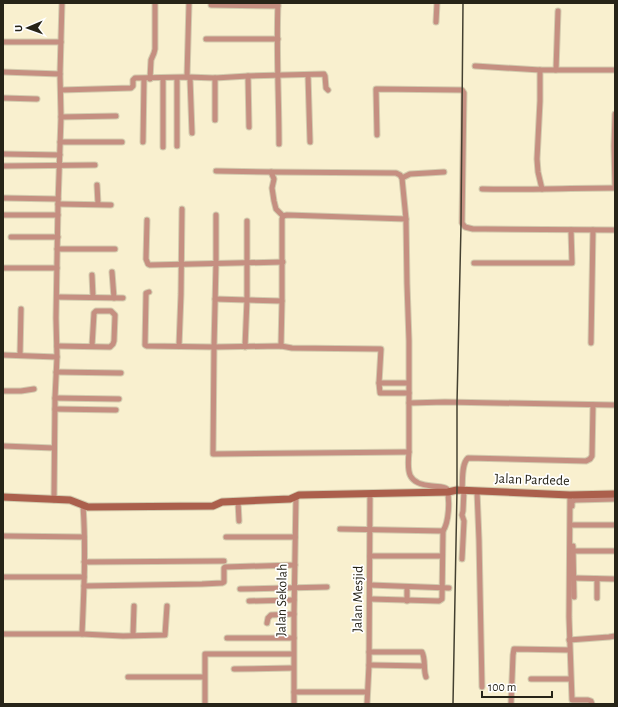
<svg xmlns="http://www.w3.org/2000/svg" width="618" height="707" font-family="'Alegreya Sans',sans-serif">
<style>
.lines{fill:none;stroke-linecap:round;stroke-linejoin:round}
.street-casing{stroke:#d3cbae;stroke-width:7}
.secondary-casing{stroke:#d3cbae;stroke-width:9}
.street{stroke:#c58f81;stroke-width:5}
.secondary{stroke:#ab5f4c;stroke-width:7}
.rail{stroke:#444031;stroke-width:1.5}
.labels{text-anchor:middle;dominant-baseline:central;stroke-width:3.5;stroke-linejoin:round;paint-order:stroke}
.street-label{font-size:14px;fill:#272418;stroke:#fff}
</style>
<rect width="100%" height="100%" fill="#f9f0cf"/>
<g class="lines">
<g class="street-casing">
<g id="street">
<path d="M 278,3 C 276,50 279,97 279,144"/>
<polyline points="211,5 278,6"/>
<polyline points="436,22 437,3"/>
<polyline points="206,39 278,39"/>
<polyline points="3,42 61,42"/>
<polyline points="475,66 540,70"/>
<polyline points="556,70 558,11"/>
<polyline points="3,72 60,74 61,117 58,204 56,318 57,357 55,398 54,500"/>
<polyline points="60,74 62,3"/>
<polyline points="308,75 310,142"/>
<polyline points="248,76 249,127"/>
<polyline points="187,77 189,3"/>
<polyline points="177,78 177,146"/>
<polyline points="190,78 192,133"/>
<polyline points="150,79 151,60 154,53 155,49 155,3"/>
<polyline points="61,90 131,88 133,86 133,80 135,78 187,77 215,78 248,76 324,74 325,76 326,88 328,90"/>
<polyline points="3,98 37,99"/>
<polyline points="615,114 614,146 615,187"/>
<polyline points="61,117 116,116"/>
<polyline points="215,120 215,78"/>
<polyline points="377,135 376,89 462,90 464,93 462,223 465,227 473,229 485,229 615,230"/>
<polyline points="60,142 122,142"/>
<polyline points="143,142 144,79"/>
<polyline points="163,147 163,78"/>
<polyline points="3,154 60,155"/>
<polyline points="3,166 95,165"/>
<polyline points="216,171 271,172 396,173 400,175 402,178 406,219"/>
<polyline points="271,172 274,179 272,188 274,201 276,209 283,216"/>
<polyline points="402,178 410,174 444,172"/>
<polyline points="97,185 98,204"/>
<path d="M 482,189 C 526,190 571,188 615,188"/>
<polyline points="542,189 538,172 537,159 540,101 540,70 615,70"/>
<polyline points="3,198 58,199"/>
<polyline points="58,204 111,205"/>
<polyline points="3,215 58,215"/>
<polyline points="216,215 216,263 214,347 281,346 292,348 381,349 379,383 380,393 409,393"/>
<polyline points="147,220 146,259 148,264 150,265 283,262"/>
<polyline points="11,237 58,237"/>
<polyline points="57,249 115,249"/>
<polyline points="474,263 572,263 571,230"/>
<polyline points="3,268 57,268"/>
<polyline points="112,272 114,298"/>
<polyline points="92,275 93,297"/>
<polyline points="149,292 146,293 146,295 145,345 147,346 214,347 213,454 409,452"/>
<polyline points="57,297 123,298"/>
<polyline points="215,299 282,301"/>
<polyline points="591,343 593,230"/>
<polyline points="57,346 110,347 113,344 114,341 115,315 111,311 96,311 94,313 92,346"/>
<polyline points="179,346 181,294 182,209"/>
<path d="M 281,346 L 282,301 L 282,219 L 283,216 L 287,215 L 406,219 L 407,284 L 409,341 L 409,452 C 407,472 407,484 432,486 C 438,487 443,486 447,489 C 450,500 449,522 443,531 L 442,599 L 439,601 L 370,599"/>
<polyline points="245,347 247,300 247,221"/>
<polyline points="3,355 57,357"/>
<polyline points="20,355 21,309"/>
<polyline points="56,372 121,373"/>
<polyline points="379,383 408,383"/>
<polyline points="3,391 21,391 34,389"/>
<polyline points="55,398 119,399"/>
<polyline points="409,403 445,402 615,405"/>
<polyline points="55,409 116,410"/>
<polyline points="3,446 54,448"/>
<path d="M 462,490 C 463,481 461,464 468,458 L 586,461 L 590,459 L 592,456 L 593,405"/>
<polyline points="477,491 479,540 482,687"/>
<polyline points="570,495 569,617 572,700 588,700 591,701 592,704"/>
<polyline points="238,501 239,521"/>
<polyline points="572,506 572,502 575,500 615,499"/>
<polyline points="573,525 615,525"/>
<polyline points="340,529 443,531"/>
<polyline points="3,536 84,537"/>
<polyline points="226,537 295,537"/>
<polyline points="573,546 574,597"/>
<polyline points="573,551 615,551"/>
<polyline points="370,556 442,556"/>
<polyline points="462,559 464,521 462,515 463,511 464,490"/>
<polyline points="84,562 224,561"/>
<polyline points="3,577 84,577"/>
<polyline points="573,578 615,579"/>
<polyline points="597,579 597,598"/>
<polyline points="370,585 449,588"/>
<polyline points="84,586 202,584 222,583 224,582 224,568 225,567 295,565"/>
<polyline points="240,589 327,587"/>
<polyline points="249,601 294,600"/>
<polyline points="407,601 407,587"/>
<polyline points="267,623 268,618 271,615 294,614"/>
<polyline points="3,634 82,634 123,636 165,635 167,606"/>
<path d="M 82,634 C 84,591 86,548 83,505"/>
<polyline points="133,635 134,606"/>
<polyline points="227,638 294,638"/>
<polyline points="569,640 609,637 615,636"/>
<path d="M 369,652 L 422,652 C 426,660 423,669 426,677"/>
<polyline points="369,665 424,666"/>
<polyline points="234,669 293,668"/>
<polyline points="128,677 204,677"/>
<polyline points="531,679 570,679"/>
<polyline points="294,692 367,692"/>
<polyline points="205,704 205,654 293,654"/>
<polyline points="294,704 294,614 296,496"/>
<polyline points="367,704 369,665 370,494"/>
<polyline points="511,704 513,655 514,649 569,650"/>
</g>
</g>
<g class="secondary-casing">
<polyline id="secondary" points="3,497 70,500 88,507 213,506 222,502 290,499 299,495 448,492 457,490 570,495 615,494"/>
</g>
<use href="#street" class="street"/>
<use href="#secondary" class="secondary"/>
<polyline class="rail" points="453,704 457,490 457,403 461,225 463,3"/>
</g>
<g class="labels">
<g class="street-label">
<text transform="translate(532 480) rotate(2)">Jalan Pardede</text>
<text transform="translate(358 599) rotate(-89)">Jalan Mesjid</text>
<text transform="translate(282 600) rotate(-89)">Jalan Sekolah</text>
</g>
</g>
<rect width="618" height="707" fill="none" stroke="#272418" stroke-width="8"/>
<g transform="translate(28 28) rotate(268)" stroke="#ffffff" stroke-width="3" paint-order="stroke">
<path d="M0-3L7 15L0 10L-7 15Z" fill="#272418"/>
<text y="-6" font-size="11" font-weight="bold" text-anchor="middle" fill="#272418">U</text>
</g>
<path d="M482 691v6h70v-6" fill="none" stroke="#272418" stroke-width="2"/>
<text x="488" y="691" font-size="12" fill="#272418" stroke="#ffffff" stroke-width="3" paint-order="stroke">100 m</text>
</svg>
